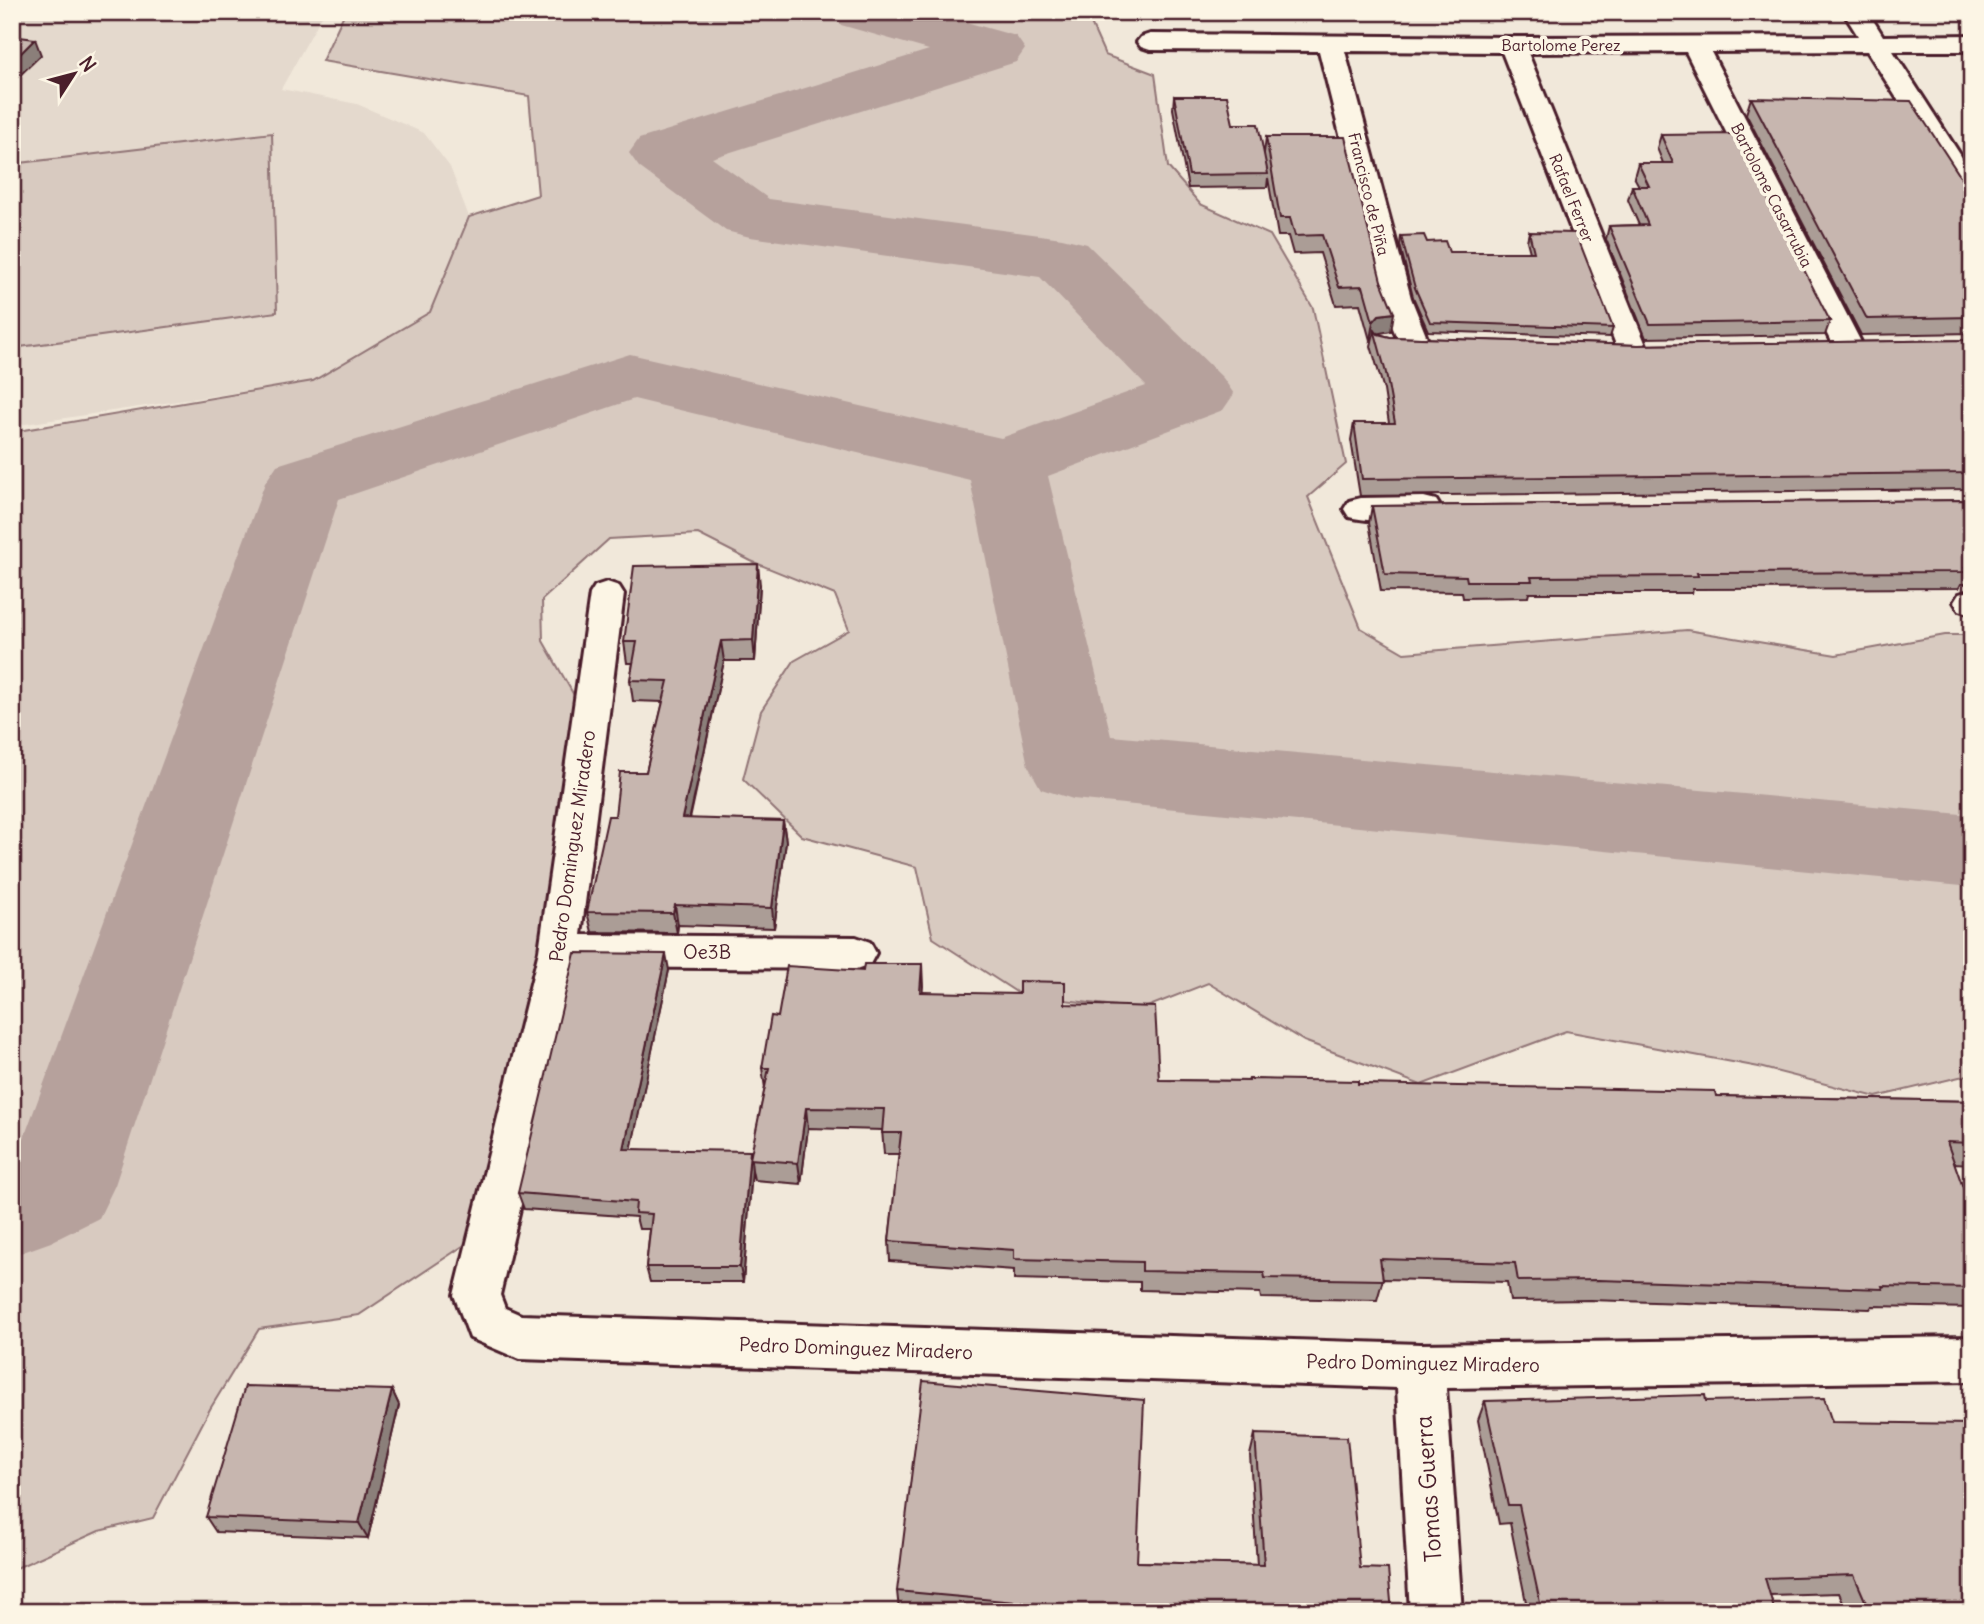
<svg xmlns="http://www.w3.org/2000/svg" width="1984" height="1624" font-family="Delius,sans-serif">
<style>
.built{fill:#e4d9cd}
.green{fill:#d8cac0;stroke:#917476;stroke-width:2}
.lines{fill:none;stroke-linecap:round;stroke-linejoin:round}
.river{fill:#b6a19c;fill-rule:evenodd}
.minor-casing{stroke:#4a1f2b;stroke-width:6}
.minor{fill:#fcf5e5;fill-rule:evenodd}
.wall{fill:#ab9d96;stroke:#4a1f2b;stroke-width:2}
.shaded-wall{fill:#8b7f7a;stroke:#4a1f2b;stroke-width:2}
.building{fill:#c7b6af;stroke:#4a1f2b;stroke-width:2}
.labels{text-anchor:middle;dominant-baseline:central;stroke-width:7;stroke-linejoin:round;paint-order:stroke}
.far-street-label{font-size:16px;fill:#4a1f2b;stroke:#fcf5e5}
.street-label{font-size:19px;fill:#4a1f2b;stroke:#fcf5e5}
.near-street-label{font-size:23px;fill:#4a1f2b;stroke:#fcf5e5}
</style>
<rect width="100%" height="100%" fill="#f1e8da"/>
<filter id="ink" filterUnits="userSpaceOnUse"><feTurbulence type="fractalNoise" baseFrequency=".0143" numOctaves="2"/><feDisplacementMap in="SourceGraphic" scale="14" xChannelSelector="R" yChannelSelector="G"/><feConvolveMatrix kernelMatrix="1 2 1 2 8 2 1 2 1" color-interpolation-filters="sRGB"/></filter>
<g filter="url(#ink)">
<polygon class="built" points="12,12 324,12 281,89 357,104 424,133 450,167 469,217 430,312 312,381 12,426"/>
<g class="green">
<polygon points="345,12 1080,12 1088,17 1105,55 1155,74 1168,167 1200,204 1270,235 1313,308 1346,464 1308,497 1361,628 1404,653 1687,630 1836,655 1945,635 1972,635 1972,1074 1876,1097 1759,1067 1566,1031 1421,1085 1304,1041 1208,983 1142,1009 1021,995 933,938 917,867 802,836 743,779 761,711 794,661 849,630 835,595 751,561 698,534 609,539 542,600 543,641 579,704 549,938 478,1236 359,1315 259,1329 210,1409 153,1518 99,1531 12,1570 12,432 313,381 430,312 469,217 538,195 529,96 322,61"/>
<polygon points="272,133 277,312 12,348 12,164"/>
</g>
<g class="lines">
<polygon class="river" points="832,12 930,12 1016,36 1025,49 1016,62 712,158 769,199 1062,238 1087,244 1223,378 1234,394 1223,410 1048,476 1111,736 1972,815 1972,887 1073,799 1041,789 1028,766 970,480 634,399 339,499 115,1185 99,1218 51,1242 12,1256 12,1157 18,1154 265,483 277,465 630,354 1001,438 1146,386 1040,277 750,237 726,231 639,167 629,153 639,139 929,50 841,25"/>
<g class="minor-casing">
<g id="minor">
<polygon points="1843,12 1868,12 1883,36 1972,35 1972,51 1893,51 1972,173 1972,203 1962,201 1958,195 1867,51 1711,52 1863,346 1859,352 1848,355 1837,352 1833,346 1686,52 1528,53 1648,350 1644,356 1633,359 1622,356 1618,350 1502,52 1345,51 1411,298 1429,343 1425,349 1414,352 1403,349 1399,343 1381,298 1319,51 1150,50 1141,47 1137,42 1141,37 1150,34 1512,37 1858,36"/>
<path d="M 1424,497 L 1436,500 L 1441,508 L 1436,516 C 1411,522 1374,523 1349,517 L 1344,509 L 1349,501 L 1361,498 Z"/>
<polygon points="607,582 619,586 624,594 581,935 856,937 870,942 876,953 870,964 856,969 576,967 500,1295 505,1308 521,1315 1420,1344 1972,1337 1972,1381 1446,1388 1462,1612 1410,1612 1397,1388 519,1359 470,1338 454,1295 539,951 590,594 595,586"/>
<polygon points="1972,590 1972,614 1959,610 1954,602 1959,594"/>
</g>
</g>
<use href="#minor" class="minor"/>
</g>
<g class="wall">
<polygon points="1174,96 1233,124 1264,153 1266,137 1391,331 1377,333 1378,334 1390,337 1638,345 1972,340 1972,489 1360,496 1351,440 1354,423 1389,423 1384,390 1371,346 1373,337 1370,340 1360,304 1336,305 1320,253 1293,254 1288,236 1278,236 1268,178 1267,187 1188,188 1173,109"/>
<polygon points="1751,98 1972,189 1972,333 1861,335 1746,114"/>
<polygon points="1661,135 1830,321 1825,335 1646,338 1606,239 1609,226 1639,225 1628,200 1632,186 1639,186 1634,177 1638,163 1663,163 1657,148"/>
<polygon points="1529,232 1613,328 1610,337 1428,331 1413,297 1400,245 1401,236 1427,242 1449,252 1530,252 1527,241"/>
<polygon points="1972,500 1972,584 1961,584 1959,588 1693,589 1692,593 1529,593 1528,597 1463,598 1462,592 1381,591 1369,523 1372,506"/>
<polygon points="760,585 755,661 724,661 690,819 783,821 786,842 774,928 678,925 677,933 592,932 587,912 615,816 646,772 663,702 633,701 630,680 633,663 627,663 624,642"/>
<polygon points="922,964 922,992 1065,1004 1159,1080 1248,1081 1249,1079 1358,1084 1716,1096 1972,1101 1972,1164 1954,1163 1972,1213 1972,1308 1872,1306 1870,1309 1590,1300 1510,1301 1507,1282 1383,1279 1377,1300 1261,1298 1260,1293 1140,1290 1140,1282 1014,1279 1014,1270 890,1261 889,1241 899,1154 884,1154 882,1130 808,1128 801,1184 754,1180 752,1170 743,1282 650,1282 646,1267 650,1229 639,1229 636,1217 524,1209 518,1193 669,970 631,1149 751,1158 765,1088 762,1068 778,1017 863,971"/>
<polygon points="392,1390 399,1405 368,1538 216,1532 206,1517"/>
<polygon points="1485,1401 1706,1401 1832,1422 1972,1612 1848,1612 1839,1593 1770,1595 1775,1612 1528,1612 1510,1523 1499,1524 1478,1420"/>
<polygon points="1255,1434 1360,1568 1392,1612 918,1612 899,1610 897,1591 1137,1562 1257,1565 1250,1455"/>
</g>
<g class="shaded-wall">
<polygon points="35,39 41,55 12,83 12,62"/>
<polygon points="1394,313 1391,331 1375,334 1374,329 1373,337 1370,340 1373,322 1379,315"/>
<polygon points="758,564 760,585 755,661 753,640"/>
<polygon points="721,641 724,661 685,839 682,818"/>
<polygon points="783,821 786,842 774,928 772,908"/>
<polygon points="675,905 678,925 677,933 673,913"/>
<polygon points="666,954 669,970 628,1165 624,1149"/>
<polygon points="922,964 923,986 921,1014 920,992"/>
<polygon points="806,1108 808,1128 801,1184 798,1163"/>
<polygon points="750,1151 752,1170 743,1282 740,1267"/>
<polygon points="392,1390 399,1405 368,1538 359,1523"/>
</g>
<g class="building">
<polygon points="12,36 35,39 12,62"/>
<polygon points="1174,96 1227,96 1233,124 1258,124 1268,174 1189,175"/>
<polygon points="1751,98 1911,101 1968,188 1972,189 1972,317 1867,319"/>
<polygon points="1735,134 1830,321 1650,324 1609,226 1648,225 1632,186 1649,186 1638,163 1673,163 1661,135"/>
<polygon points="1266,137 1345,137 1381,281 1394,313 1379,315 1373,322 1363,286 1339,287 1322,235 1295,236 1290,218 1280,218"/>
<polygon points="1529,232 1576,233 1613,328 1430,322 1415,288 1401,236 1424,235 1427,242 1445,241 1449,252 1534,252"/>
<polygon points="1374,329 1378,334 1390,337 1638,345 1972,340 1972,473 1362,479 1354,423 1395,423 1386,373"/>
<polygon points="1972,500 1972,568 1965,568 1967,572 1697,573 1698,576 1531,577 1532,581 1467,581 1466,576 1385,574 1372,506"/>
<polygon points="758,564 753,640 721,641 682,818 783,821 772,908 675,905 673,913 587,912 608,816 615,816 620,772 646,772 668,681 630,680 637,642 624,642 634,566"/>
<polygon points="575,953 666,954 624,1149 750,1151 740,1267 646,1267 652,1214 635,1213 636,1202 518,1193"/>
<polygon points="864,964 922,964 920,992 1019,994 1019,981 1065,982 1065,1004 1155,1007 1159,1080 1249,1081 1249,1079 1358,1081 1358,1084 1715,1091 1716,1096 1972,1101 1972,1143 1947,1142 1972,1213 1972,1288 1882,1286 1883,1289 1599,1280 1518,1281 1515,1263 1380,1259 1383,1280 1265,1278 1264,1273 1142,1271 1142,1262 1014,1259 1014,1250 889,1241 901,1133 882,1133 884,1109 806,1108 798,1163 750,1159 769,1068 762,1068 771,1016 778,1017 787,966 863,971"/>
<polygon points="923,1381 1144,1400 1137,1562 1264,1565 1255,1434 1347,1437 1360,1568 1388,1569 1392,1612 1122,1612 897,1591"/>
<polygon points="245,1386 392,1390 359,1523 206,1517"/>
<polygon points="1705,1395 1706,1401 1824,1398 1832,1422 1972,1424 1972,1612 1870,1612 1854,1575 1765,1578 1775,1612 1542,1612 1519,1505 1508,1505 1485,1401"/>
</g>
</g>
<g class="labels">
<g class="far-street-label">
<text x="1561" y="45">Bartolome Perez</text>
<text transform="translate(1369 194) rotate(76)">Francisco de Piña</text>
<text transform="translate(1772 195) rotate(63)">Bartolome Casarrubia</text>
<text transform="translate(1572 198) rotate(68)">Rafael Ferrer</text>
</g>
<g class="street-label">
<text transform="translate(572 846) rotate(-82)">Pedro Dominguez Miradero</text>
<text x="707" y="952">Oe3B</text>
<text transform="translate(856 1348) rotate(2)">Pedro Dominguez Miradero</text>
<text transform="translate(1423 1363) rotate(1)">Pedro Dominguez Miradero</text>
</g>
<g class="near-street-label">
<text transform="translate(1428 1489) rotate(-94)">Tomas Guerra</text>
</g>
</g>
<rect width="1984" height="1624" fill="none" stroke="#fcf5e5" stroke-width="42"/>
<rect x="21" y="21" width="1942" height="1582" fill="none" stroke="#4a1f2b" stroke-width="2.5" filter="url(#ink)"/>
<g transform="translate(74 74) rotate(54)" stroke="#fcf5e5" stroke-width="5" paint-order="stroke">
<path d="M0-5L12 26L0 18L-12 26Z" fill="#4a1f2b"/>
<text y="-10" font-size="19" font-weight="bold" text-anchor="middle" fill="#4a1f2b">N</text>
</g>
</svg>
